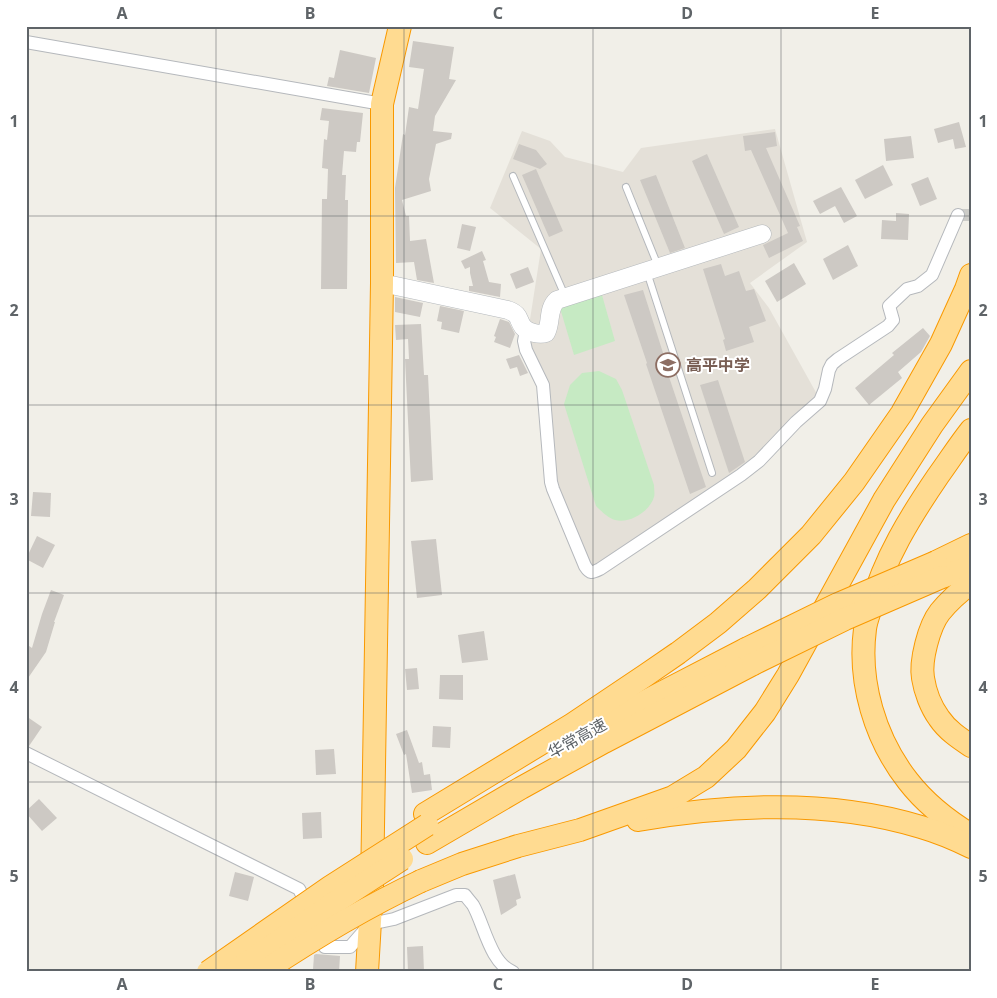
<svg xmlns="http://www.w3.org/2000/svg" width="997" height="998" font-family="'Noto Sans','Noto Sans SC',sans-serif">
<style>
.education{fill:#e4e0d8}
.green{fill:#c6eac3}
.building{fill:#cdc9c4}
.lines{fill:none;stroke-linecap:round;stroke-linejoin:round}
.street-tunnel{stroke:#ccccc8;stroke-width:12;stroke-dasharray:12 6;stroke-linecap:butt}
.lane-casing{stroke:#b5b8bc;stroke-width:8}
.street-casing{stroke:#b5b8bc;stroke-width:14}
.secondary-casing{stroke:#b4b8bc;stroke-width:19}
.highway-casing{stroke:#f99900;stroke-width:24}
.lane{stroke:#fff;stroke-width:6}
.street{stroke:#fff;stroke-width:12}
.secondary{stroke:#fff;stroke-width:18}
.highway{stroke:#ffdb91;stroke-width:22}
.highway-bridge-casing{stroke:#f99900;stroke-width:24;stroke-linecap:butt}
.highway-bridge{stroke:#ffdb91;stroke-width:22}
.grid{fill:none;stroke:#5f6468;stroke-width:1;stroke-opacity:0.55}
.labels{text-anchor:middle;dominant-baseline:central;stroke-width:4;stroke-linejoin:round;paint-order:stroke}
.education-label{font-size:16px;font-weight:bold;fill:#785e54;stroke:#fff;text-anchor:start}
.street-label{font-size:16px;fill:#5f6468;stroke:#fff}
.neatline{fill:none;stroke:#5f6468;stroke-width:2}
.grid-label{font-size:16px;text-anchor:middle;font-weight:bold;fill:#5f6468}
</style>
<rect width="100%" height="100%" fill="#f1efe8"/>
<polygon class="education" points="775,129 807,242 750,283 769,308 818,396 753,463 592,570 553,478 544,385 526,345 541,249 490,208 522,131 550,141 565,157 623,172 641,148"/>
<g class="green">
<polygon points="602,295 615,341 574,355 560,308"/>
<path d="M 599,371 L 616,379 L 622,390 L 654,485 C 654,489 655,494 654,497 C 650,511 630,524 615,520 C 608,518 601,511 596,506 L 564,404 L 570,385 L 582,373 Z"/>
</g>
<g class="building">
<polygon points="413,41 454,47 449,79 456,80 435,116 433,131 452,133 451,139 436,144 429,179 431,191 402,200 406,216 409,216 410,241 426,239 434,283 417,280 414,262 396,263 395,188 403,134 405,135 409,107 418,109 424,69 409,67"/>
<polygon points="340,50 376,58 369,93 327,86 329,77 334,78"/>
<polygon points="322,108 363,113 360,142 357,142 356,152 344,151 342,175 346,175 345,200 348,200 347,289 321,289 322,199 327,199 328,169 322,168 324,139 327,140 329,121 320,120"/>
<polygon points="959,122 966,147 955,149 953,139 938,143 934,129"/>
<polygon points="775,132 777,146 766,148 800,226 797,227 803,241 769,258 763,245 788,233 751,150 745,151 743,136"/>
<polygon points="911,136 914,158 886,161 884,139"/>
<polygon points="519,144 536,150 547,164 540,169 513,159"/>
<polygon points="707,154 739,227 724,234 692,161"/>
<polygon points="883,165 893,185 865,199 855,180"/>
<polygon points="536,169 563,231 549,237 522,175"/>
<polygon points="656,175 685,248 670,253 640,180"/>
<polygon points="928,177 937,199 920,206 911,184"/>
<polygon points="841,187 857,216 844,223 835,206 820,214 813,201"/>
<polygon points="896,213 909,214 908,240 881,239 882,220 896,221"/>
<polygon points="462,224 476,227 470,251 457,248"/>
<polygon points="848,245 858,266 833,280 823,259"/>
<polygon points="482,251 486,260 483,261 489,282 501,284 500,297 469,291 469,286 473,286 470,273 470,267 465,269 461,261"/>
<polygon points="794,263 806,284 777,302 765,281"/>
<polygon points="721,264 725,276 739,271 746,291 754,289 766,321 749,327 754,342 726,351 723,340 725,339 703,269"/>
<polygon points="528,267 534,282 516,289 510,274"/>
<polygon points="643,290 664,356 662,356 706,487 690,494 646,364 647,363 624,295"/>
<polygon points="395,297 423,303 420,317 395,312"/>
<polygon points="440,306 464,311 459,333 441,329 442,322 437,321"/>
<polygon points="500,319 509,322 515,334 510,348 494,342 496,337 494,336"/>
<polygon points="421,324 424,375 428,375 433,480 411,482 405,359 409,359 408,339 396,340 395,325"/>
<polygon points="923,328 930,336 921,352 898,372 902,378 869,405 855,388 894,355 892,353"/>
<polygon points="519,355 528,373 520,376 517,367 510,369 506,359"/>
<polygon points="718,380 745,462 729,473 700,385"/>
<polygon points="33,492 51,493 50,517 31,516"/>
<polygon points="37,536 55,545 43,568 26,559"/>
<polygon points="436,539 442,595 417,598 411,541"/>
<polygon points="51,590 64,595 54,622 55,622 46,652 26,681 26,644 32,648 42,614"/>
<polygon points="484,631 488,660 462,663 458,635"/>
<polygon points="417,668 419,689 407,690 405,669"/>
<polygon points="440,675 463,675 463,700 439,699"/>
<polygon points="26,716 42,727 29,746 26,745"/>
<polygon points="433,726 451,727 450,748 432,747"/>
<polygon points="407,730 419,763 422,762 424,775 430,774 432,790 412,793 406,754 404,755 396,734"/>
<polygon points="334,749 336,774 316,775 315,750"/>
<polygon points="39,799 57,818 42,831 26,813 26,811"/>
<polygon points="321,812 322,838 303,839 302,813"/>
<polygon points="235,872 254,877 248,901 229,896"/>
<polygon points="515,874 521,898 516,900 517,905 501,915 493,880"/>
<polygon points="423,946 424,972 408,972 407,947"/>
<polygon points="316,954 340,956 339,972 313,970 314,955"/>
</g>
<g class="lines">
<polyline class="street-tunnel" points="958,215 971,215"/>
<g class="lane-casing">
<g id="lane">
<polyline points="513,176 565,296"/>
<polyline points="626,187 658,266"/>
<polyline points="647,272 712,473"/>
</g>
</g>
<g class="street-casing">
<g id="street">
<polyline points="26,42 382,104"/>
<path d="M 526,330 L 524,341 L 526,350 L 543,385 L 551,482 L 553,489 L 585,566 C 590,574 592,573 600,569 L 741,475 L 759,461 L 796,422 L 820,401 L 825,389 L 829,370 L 832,364 L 838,359 L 888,326 L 893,320 L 889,306 L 907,289 L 918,286 L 932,275 L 958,215"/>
<polyline points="26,753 299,889 308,907"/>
<path d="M 318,930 L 325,947 L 350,947 L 370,924 L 394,919 L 456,895 L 465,895 C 467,898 470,901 473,905 C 484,924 490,963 513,972"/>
</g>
</g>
<g class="secondary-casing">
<path id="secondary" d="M 382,283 L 508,310 C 521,315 517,319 523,327 C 528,333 540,335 546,333 C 552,322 547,309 557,300 L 762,234"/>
</g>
<g class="highway-casing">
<g id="highway">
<path d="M 971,430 C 959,445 949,461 938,476 C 910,517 884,559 871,607 C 869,614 866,621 865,629 C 858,682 875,739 908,781 C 925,803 948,821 971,835"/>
<polyline points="936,562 971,545"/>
<polyline points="942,577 971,566"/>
<path d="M 971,583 C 959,592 949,601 940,612 C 929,626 920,661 923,678 C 925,691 931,707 939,718 C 947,730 959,738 971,746"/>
<polyline points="570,742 663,692 746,649"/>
<polyline points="425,814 573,724 646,675 678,653 718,623 757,589 811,535 854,482 902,413 941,344 966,289 971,275"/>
<path d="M 638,820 C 731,804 830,799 921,827 C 938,832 955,839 971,847"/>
<polyline points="427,843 521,788 604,742 753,664"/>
<polyline points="421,881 462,864 518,846 580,830 673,797 706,777 736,749 765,712 788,675 884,500 932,425 971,371"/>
<polyline points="367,972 372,887 382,283 382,104 400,26"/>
</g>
</g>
<use href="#lane" class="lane"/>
<use href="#street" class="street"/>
<use href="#secondary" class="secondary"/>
<use href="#highway" class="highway"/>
<g class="highway-bridge-casing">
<g id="highway-bridge">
<polyline points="746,649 838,604 936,562"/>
<polyline points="753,664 845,619 942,577"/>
<polyline points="208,972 330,887 427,825"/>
<polyline points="234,972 331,905 402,859"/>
<path d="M 263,972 C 314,938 366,907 421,881"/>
</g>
</g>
<use href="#highway-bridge" class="highway-bridge"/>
</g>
<path class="grid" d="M 216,26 L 216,972M 404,26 L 404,972M 593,26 L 593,972M 781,26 L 781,972M 26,216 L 971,216M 26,405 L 971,405M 26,593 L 971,593M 26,782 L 971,782"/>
<defs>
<g id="school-ring" transform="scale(1.25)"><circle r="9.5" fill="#fff" stroke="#8d6e63" stroke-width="1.5"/><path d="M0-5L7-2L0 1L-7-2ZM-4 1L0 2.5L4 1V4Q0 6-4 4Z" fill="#8d6e63"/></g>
</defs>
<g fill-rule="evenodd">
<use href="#school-ring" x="668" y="365"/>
</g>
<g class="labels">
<g class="education-label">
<text x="686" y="365">高平中学</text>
</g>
<g class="street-label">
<text transform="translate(577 738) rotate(-29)">华常高速</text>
</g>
</g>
<rect width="997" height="998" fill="none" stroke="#ffffff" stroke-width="55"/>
<rect x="28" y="28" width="942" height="942" class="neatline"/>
<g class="grid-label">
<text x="122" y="19">A</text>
<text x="310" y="19">B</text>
<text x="498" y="19">C</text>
<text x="687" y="19">D</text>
<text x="875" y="19">E</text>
<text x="14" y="127">1</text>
<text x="983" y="127">1</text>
<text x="14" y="316">2</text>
<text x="983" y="316">2</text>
<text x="14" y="505">3</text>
<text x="983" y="505">3</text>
<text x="14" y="693">4</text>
<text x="983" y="693">4</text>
<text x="14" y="882">5</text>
<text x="983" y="882">5</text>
<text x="122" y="990">A</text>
<text x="310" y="990">B</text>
<text x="498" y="990">C</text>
<text x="687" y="990">D</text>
<text x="875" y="990">E</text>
</g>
</svg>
